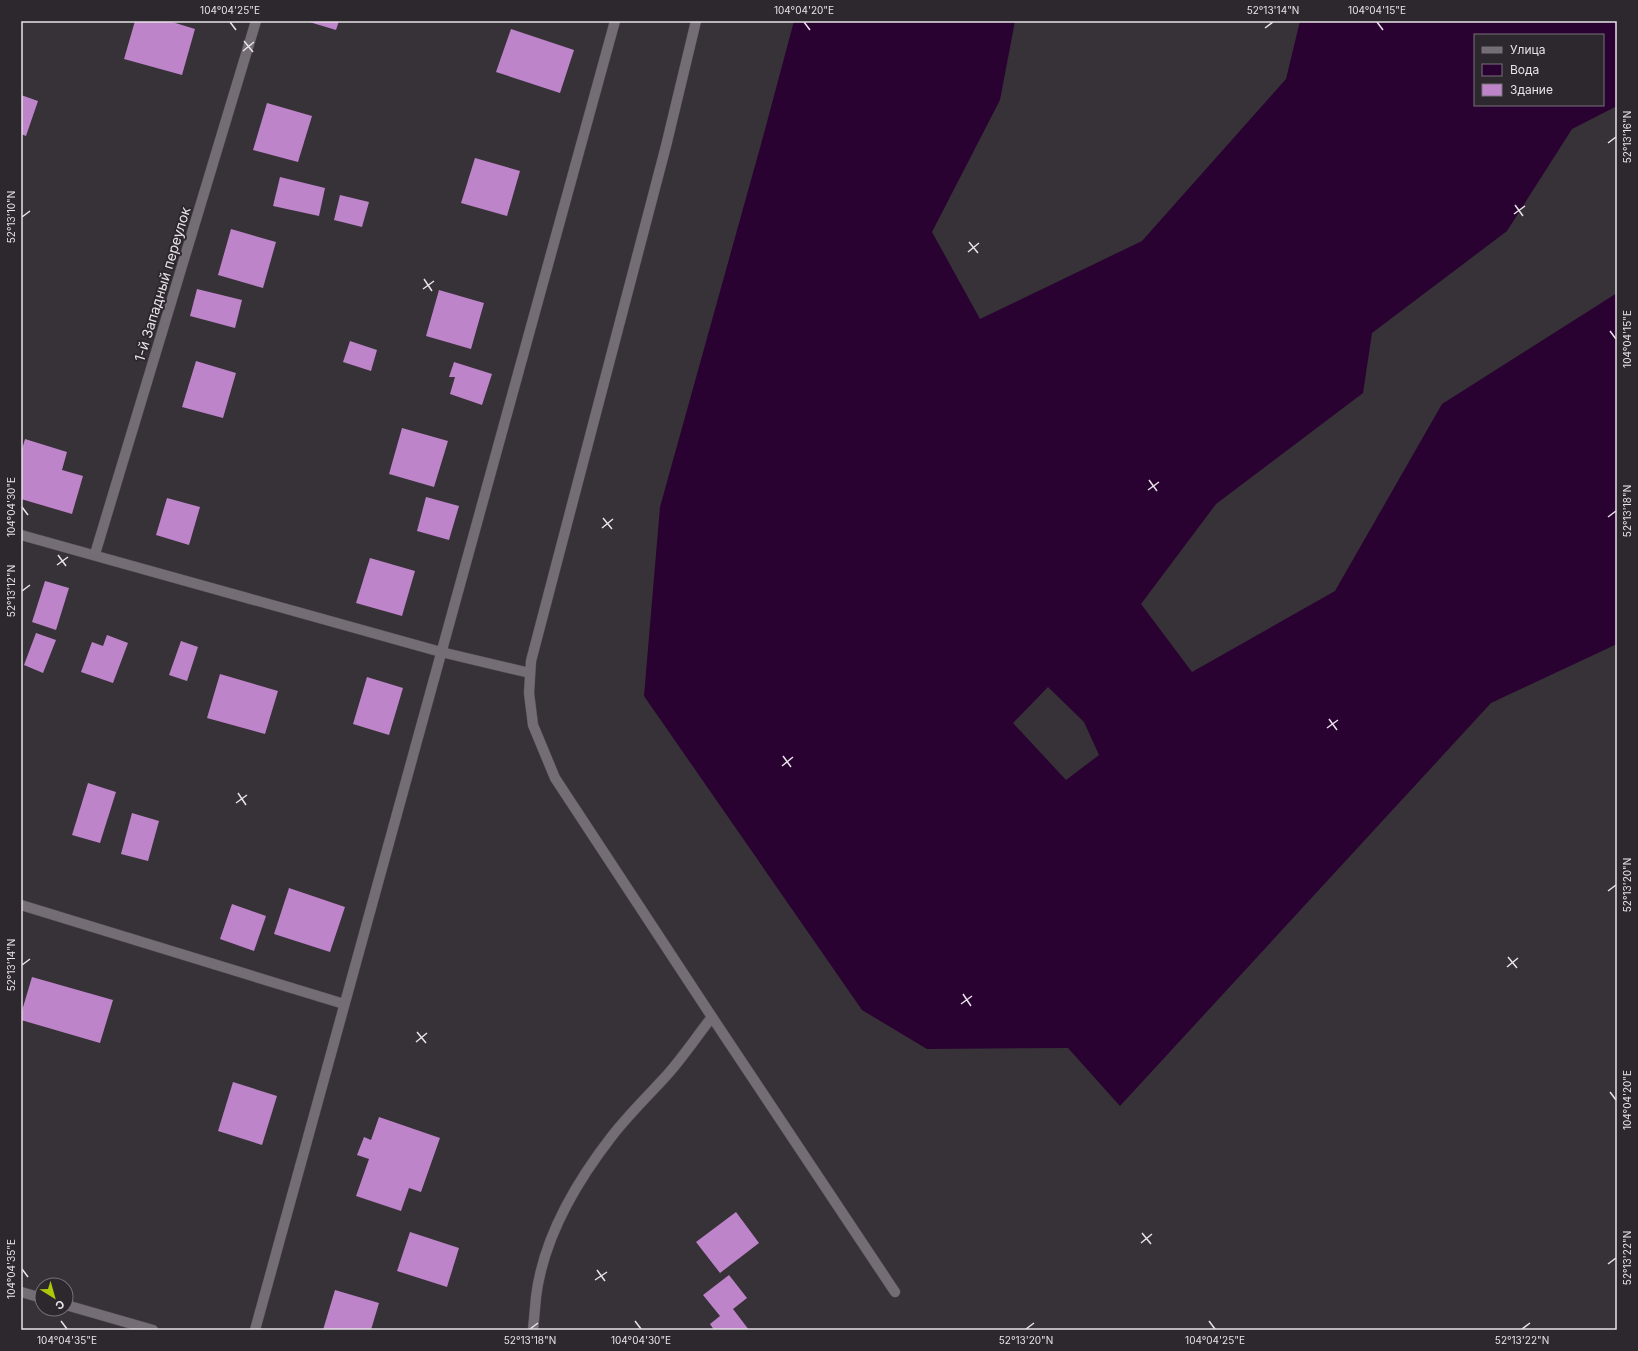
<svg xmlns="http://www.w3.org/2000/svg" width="1638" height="1351" font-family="Inter,sans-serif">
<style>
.water{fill:#2a0232;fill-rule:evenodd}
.building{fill:#be84ca}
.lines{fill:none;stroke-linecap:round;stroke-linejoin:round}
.service-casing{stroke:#534d54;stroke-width:11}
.minor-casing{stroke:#534d54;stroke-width:11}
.service{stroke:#756d76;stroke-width:10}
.minor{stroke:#756d76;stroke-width:10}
.ticks{fill:none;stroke:#e7e3e8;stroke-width:1.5}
.labels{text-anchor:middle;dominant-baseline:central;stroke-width:4;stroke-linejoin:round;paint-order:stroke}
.street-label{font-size:14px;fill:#e7e3e8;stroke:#2d272e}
.neatline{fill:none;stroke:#e7e3e8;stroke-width:1.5}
.ticks-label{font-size:10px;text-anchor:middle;fill:#e7e3e8}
</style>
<rect width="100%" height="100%" fill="#373138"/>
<path class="water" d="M 794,21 L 1015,21 L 1000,100 L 932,232 L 980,319 L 1142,241 L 1286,79 L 1300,21 L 1617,21 L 1617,106 L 1572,129 L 1507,231 L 1372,333 L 1363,393 L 1216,504 L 1141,604 L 1192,672 L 1335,591 L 1442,404 L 1617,293 L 1617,644 L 1491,703 L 1120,1106 L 1068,1048 L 927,1049 L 862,1010 L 644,696 L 660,507 L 763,137 ZM 1475,35 L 1603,35 L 1603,105 L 1475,105 ZM 1048,687 L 1084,722 L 1099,755 L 1066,780 L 1013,723 Z"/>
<g class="building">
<polygon points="135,21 169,21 195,29 182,75 124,59"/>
<polygon points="306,21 339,21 336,30"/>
<polygon points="511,29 574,50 560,93 496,72"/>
<polygon points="21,95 38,101 26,136 21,134"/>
<polygon points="267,103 312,116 298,162 253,150"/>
<polygon points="475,158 520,171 507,216 461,203"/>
<polygon points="280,177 325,188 319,216 273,206"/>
<polygon points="340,195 369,202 362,227 334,220"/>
<polygon points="231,229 276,242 263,288 218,275"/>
<polygon points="197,289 242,300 235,328 190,316"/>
<polygon points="439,290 484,303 471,349 426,336"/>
<polygon points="350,341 377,350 371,371 343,362"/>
<polygon points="196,361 236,373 223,418 182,407"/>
<polygon points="454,362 492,374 482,405 450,394 455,377 449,377"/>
<polygon points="402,428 448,441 434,487 389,474"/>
<polygon points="25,439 67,452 62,470 83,476 72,514 21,499 21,453"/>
<polygon points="426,497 459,506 449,540 417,531"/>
<polygon points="167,498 200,507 189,545 156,535"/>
<polygon points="370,558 415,571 402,616 356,603"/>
<polygon points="45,581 69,588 56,630 32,622"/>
<polygon points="36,633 56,640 43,673 24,665"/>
<polygon points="107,635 128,643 113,683 81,672 92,642 103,646"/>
<polygon points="181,641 198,647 187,681 169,675"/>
<polygon points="220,674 278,691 265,734 207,718"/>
<polygon points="367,677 403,688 389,735 353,724"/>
<polygon points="88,783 116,792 100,843 72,835"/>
<polygon points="132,813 159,821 148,861 121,854"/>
<polygon points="289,888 345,907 330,952 274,934"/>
<polygon points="232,904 266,916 254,951 220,939"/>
<polygon points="32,977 113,1000 100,1043 21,1020 21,1014"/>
<polygon points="233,1082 277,1096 262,1145 218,1131"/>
<polygon points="379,1117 440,1138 421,1192 409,1188 401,1211 356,1196 369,1159 357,1155 364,1137 371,1140"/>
<polygon points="736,1212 759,1243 720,1273 696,1242"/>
<polygon points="410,1232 459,1248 447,1287 397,1271"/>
<polygon points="729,1275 747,1298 733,1309 749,1330 714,1330 710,1324 720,1316 703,1295"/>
<polygon points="335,1290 379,1303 371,1330 323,1330"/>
</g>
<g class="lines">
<g class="service-casing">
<g id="service">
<polyline points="696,21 666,146 531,661 529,693 533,725 555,778 712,1017 895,1292"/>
<polyline points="21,535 441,652 530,673"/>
<polyline points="95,554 256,21"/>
<polyline points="21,905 344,1004"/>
<polyline points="255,1330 615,21"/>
<path d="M 533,1330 C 534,1319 535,1308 536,1297 C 543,1239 577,1181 612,1136 C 629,1114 649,1095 667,1075 C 683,1057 697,1036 712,1017"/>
</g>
</g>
<g class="minor-casing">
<g id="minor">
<polyline points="21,1292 42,1298"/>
<polyline points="66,1305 153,1330"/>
</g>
</g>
<use href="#service" class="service"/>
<use href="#minor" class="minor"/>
</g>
<path class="ticks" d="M 230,22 L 236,30M 804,22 L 810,30M 1377,22 L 1383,30M 1265,28 L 1273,22M 244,41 L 253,52M 243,51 L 254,42M 1608,143 L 1616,137M 1515,205 L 1523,216M 1514,214 L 1525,206M 22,217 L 30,211M 969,242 L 978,253M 968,252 L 979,243M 424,279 L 432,291M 423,289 L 434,281M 1610,331 L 1616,339M 1149,480 L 1157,491M 1148,490 L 1159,482M 22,507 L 28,515M 1608,517 L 1616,511M 603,518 L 612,529M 602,528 L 613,519M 58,555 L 66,566M 57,565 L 68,557M 22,591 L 30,585M 1329,719 L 1337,730M 1327,728 L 1338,720M 783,756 L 791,767M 782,766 L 793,757M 238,793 L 246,805M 236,803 L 247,795M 1608,891 L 1616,885M 1508,957 L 1517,968M 22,965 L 30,959M 1507,967 L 1518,958M 963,994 L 971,1006M 961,1004 L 972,996M 417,1032 L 426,1043M 416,1042 L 427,1033M 1610,1092 L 1616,1100M 1142,1233 L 1151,1244M 1141,1243 L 1152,1234M 1608,1264 L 1616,1258M 22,1269 L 28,1277M 597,1270 L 605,1281M 595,1280 L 607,1272M 61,1321 L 67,1329M 635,1321 L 641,1329M 1209,1321 L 1215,1329M 530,1329 L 538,1323M 1026,1329 L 1034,1323M 1522,1329 L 1530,1323"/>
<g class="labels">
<g class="street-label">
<text transform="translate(162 284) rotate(-73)">1-й Западный переулок</text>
</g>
</g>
<rect width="1638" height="1351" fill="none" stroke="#2d272e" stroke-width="44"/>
<rect x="1474" y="34" width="130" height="72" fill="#2d272e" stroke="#777278"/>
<rect x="1482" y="47" width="20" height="6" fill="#756d76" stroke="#777278"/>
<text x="1510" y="54" font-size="12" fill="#e7e3e8">Улица</text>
<rect x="1482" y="64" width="20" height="12" fill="#2a0232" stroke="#777278"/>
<text x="1510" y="74" font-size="12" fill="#e7e3e8">Вода</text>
<rect x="1482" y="84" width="20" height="12" fill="#be84ca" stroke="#777278"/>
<text x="1510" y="94" font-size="12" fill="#e7e3e8">Здание</text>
<g transform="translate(54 1297) rotate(143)"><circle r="19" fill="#2d272e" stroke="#777278"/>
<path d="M0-3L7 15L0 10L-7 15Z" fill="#aec60a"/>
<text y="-6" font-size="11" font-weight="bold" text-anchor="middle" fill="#e7e3e8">С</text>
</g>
<rect x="22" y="22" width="1594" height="1307" class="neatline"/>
<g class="ticks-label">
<text x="230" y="14">104°04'25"E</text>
<text x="804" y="14">104°04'20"E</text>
<text x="1273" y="14">52°13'14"N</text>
<text x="1377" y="14">104°04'15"E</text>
<text transform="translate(1627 137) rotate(-90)" y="4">52°13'16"N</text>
<text transform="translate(11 217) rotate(-90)" y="4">52°13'10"N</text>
<text transform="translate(1627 339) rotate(-90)" y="4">104°04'15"E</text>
<text transform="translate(11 507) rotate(-90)" y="4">104°04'30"E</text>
<text transform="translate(1627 511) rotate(-90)" y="4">52°13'18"N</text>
<text transform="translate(11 591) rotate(-90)" y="4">52°13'12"N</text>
<text transform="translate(1627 885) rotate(-90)" y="4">52°13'20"N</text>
<text transform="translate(11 965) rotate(-90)" y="4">52°13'14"N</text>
<text transform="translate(1627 1100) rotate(-90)" y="4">104°04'20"E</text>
<text transform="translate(1627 1258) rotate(-90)" y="4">52°13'22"N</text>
<text transform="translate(11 1269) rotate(-90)" y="4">104°04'35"E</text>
<text x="67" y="1344">104°04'35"E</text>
<text x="530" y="1344">52°13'18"N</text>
<text x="641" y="1344">104°04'30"E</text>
<text x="1026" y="1344">52°13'20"N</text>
<text x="1215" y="1344">104°04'25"E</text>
<text x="1522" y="1344">52°13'22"N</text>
</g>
</svg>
